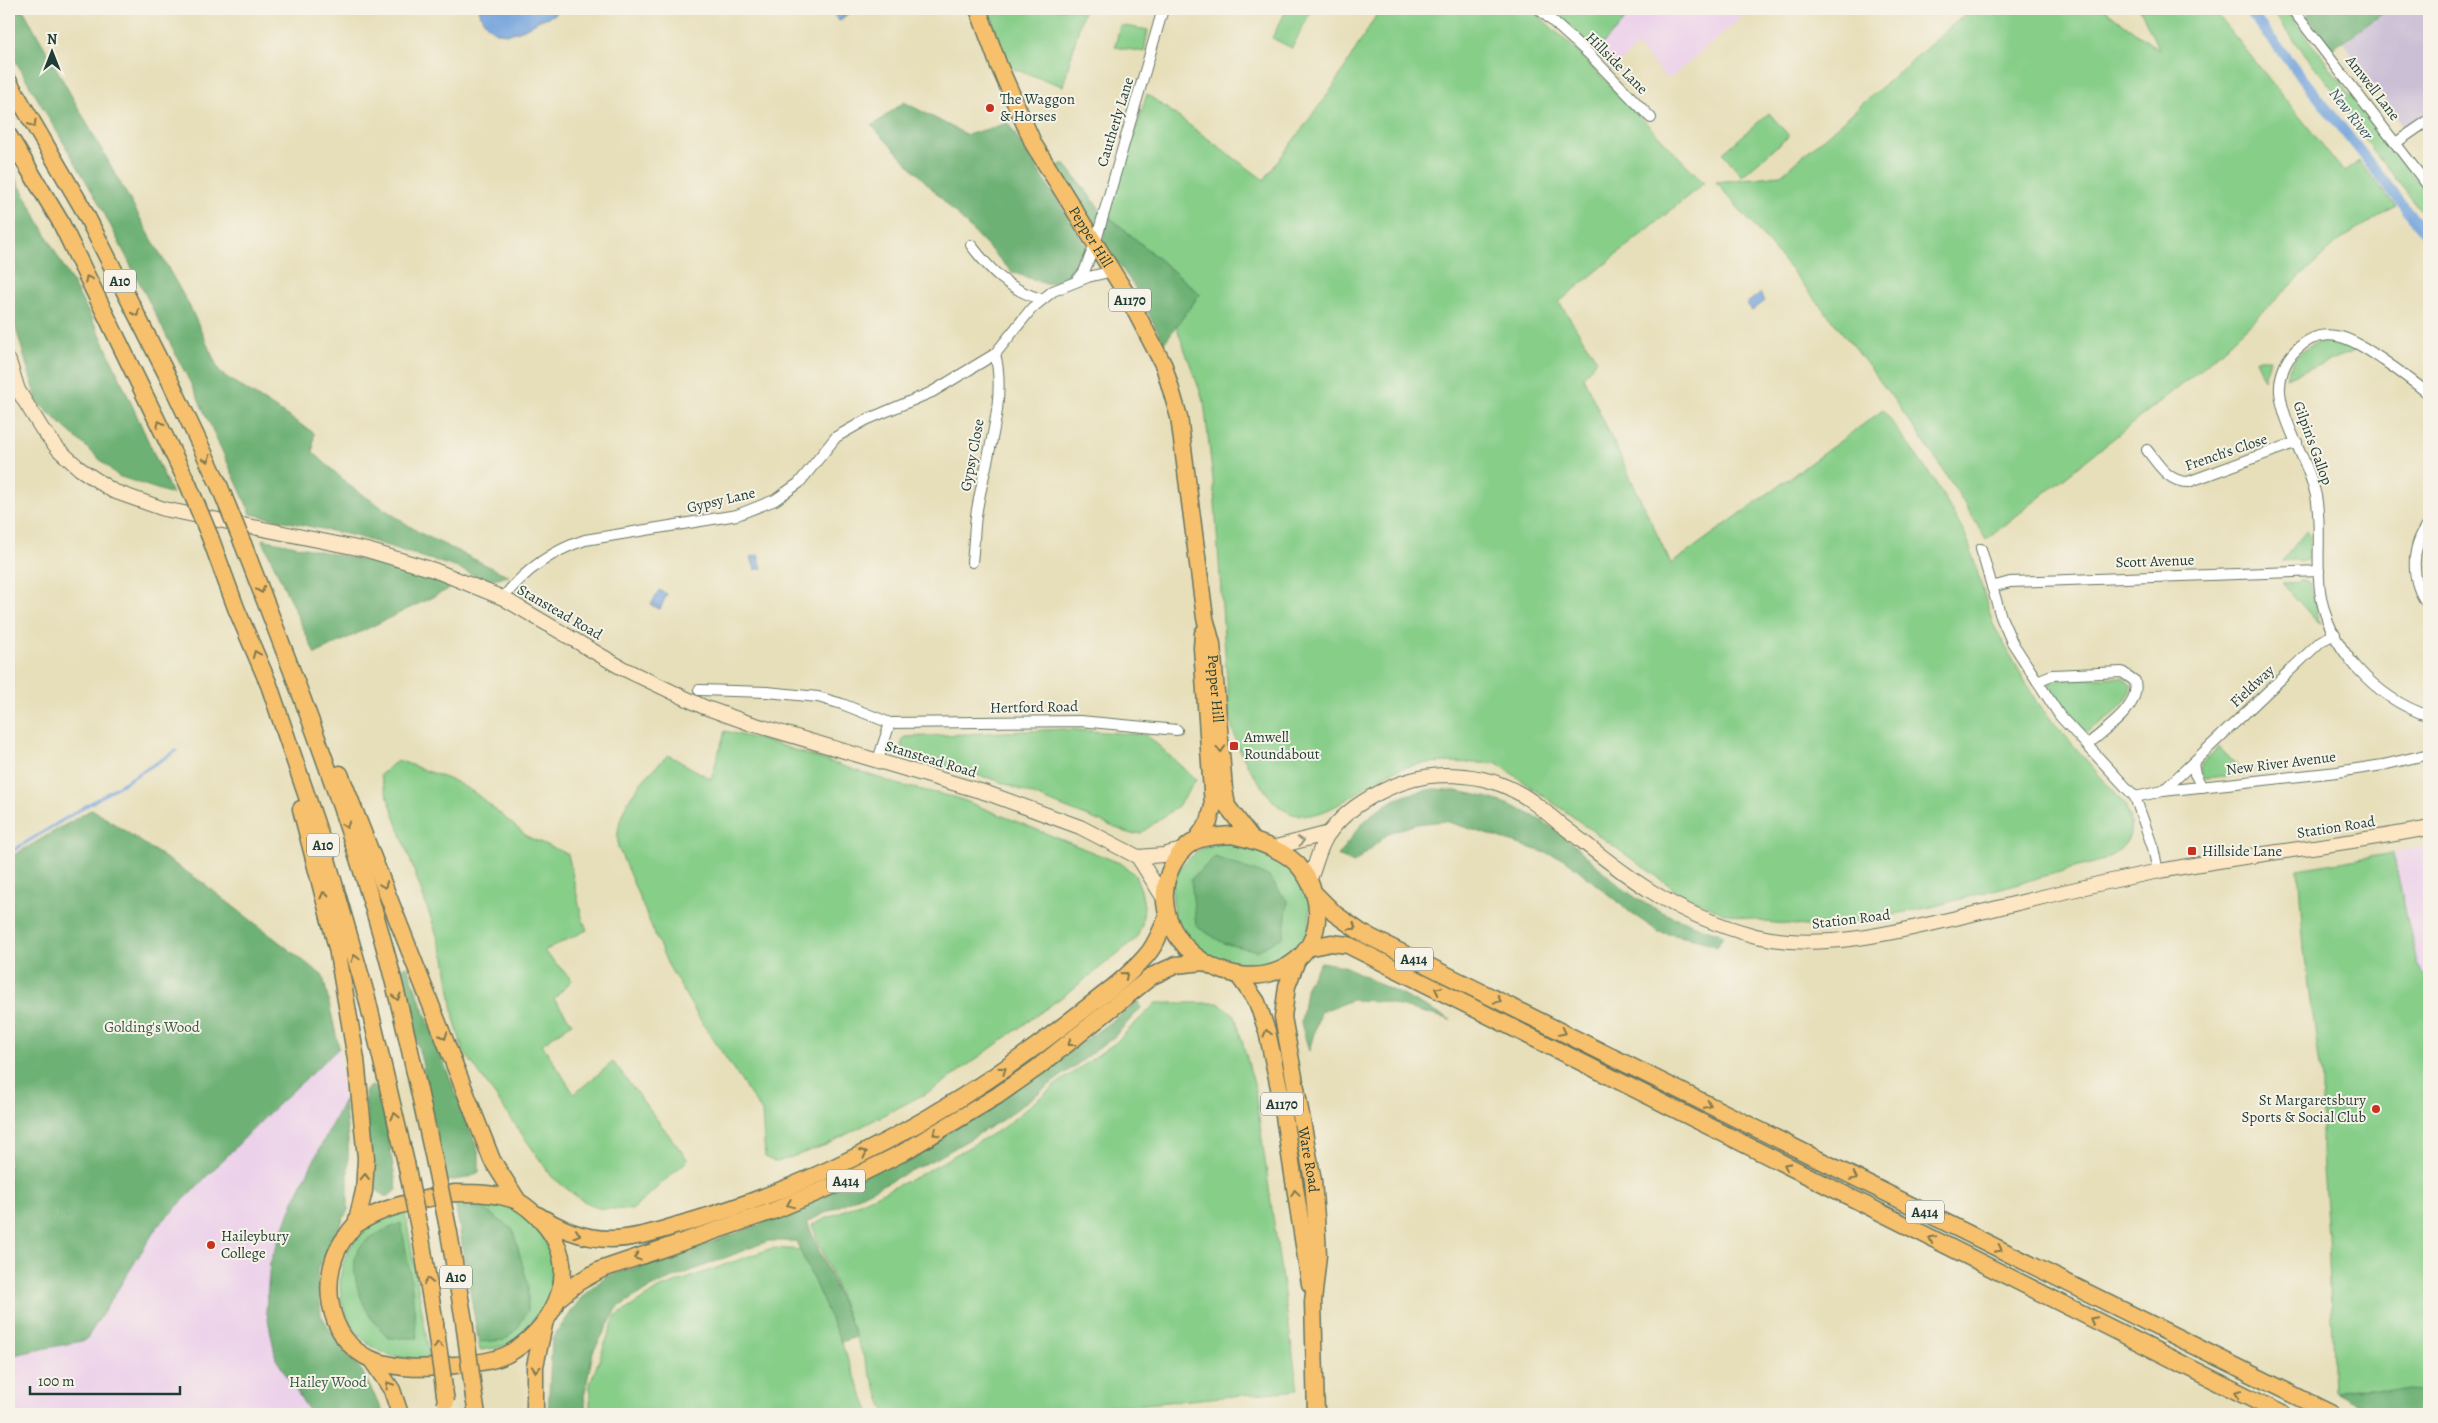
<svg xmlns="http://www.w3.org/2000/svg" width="2438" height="1423" font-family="Alegreya,serif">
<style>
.built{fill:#ecd1ea}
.industrial{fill:#cbbfd5}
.green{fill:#87ce89;stroke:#53865e}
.forest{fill:#6db175;stroke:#467754}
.water{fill:#71a2dc;stroke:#487088}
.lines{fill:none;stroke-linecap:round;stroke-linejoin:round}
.stream{stroke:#71a2dc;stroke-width:3}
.canal{stroke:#71a2dc;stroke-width:10}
.minor-casing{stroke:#657663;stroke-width:12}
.secondary-casing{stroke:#657663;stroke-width:16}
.primary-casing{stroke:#657663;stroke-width:19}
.trunk-casing{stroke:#657663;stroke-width:19}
.minor{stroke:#fff;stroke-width:10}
.secondary{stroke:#fce6c4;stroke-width:14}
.primary{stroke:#f7c06c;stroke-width:16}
.trunk{stroke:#f7c06c;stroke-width:16}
.trunk-bridge-casing{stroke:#657663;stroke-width:19;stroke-linecap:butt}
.trunk-bridge{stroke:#f7c06c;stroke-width:16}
.oneway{stroke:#80784d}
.oneway2{stroke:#8e927c}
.poi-dot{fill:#c8321e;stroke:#f7f3e8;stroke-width:2}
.labels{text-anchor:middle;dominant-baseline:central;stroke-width:4;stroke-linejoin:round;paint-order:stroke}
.shield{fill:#f7f3e8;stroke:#60746a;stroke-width:1}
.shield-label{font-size:14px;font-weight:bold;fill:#1f3d34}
.street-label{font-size:15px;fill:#1f3d34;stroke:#f7f3e8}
.poi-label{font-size:15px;fill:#1f3d34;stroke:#f7f3e8;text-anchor:start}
.park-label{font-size:15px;fill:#345a45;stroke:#f7f3e8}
.water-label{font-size:16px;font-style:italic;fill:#385b66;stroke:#f7f3e8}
</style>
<rect width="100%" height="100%" fill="#f7f3e8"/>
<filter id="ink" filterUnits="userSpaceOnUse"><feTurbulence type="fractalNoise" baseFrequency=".02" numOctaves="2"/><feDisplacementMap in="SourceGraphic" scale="10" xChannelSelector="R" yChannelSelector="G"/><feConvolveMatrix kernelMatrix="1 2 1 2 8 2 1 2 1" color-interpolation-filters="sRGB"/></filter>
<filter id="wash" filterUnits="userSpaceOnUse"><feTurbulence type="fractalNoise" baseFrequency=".0096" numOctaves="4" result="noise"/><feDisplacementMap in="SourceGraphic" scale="20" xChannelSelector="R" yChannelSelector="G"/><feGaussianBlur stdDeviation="1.12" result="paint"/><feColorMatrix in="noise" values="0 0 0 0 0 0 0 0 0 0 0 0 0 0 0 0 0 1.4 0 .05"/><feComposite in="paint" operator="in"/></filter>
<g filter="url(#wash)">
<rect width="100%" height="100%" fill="#e7dfba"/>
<g class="built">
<polygon points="1548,9 1745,9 1748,12 1668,80 1637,46 1612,70 1606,64 1604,59 1606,57 1599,48 1583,43"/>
<polygon points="2429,846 2429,977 2422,972 2417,964 2393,853"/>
<polygon points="339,1048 344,1100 296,1196 311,1414 9,1414 9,1356 86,1340 156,1227 271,1111"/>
</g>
<polygon class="industrial" points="2389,9 2429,9 2429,113 2405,129 2343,42"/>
<g class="green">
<polygon points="988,9 1084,9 1063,86 1008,67"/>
<polygon points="1287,9 1312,9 1292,48 1272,38"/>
<path d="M 1380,9 L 1531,9 L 1574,48 L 1704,183 L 1559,302 L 1597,360 L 1583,377 L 1671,564 L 1883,410 L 1934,480 L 1967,538 L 1993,624 L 2037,703 L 2125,805 C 2137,834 2129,846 2104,860 L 1931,907 L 1851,923 L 1805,926 L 1765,922 L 1721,912 L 1680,893 L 1497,763 C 1469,764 1438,759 1410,766 C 1402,768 1392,771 1385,775 C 1358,789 1318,829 1286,811 C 1276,806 1268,795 1262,786 C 1243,761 1234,743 1229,711 L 1214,488 L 1204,402 L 1176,326 L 1200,294 L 1107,215 C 1118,174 1135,135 1147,94 L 1264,180 L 1333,87 Z"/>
<polygon points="1548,9 1635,9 1599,48 1583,43"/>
<path d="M 1971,9 L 2104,9 L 2159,50 L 2140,9 L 2213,9 L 2344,172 L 2359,161 L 2396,206 L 2340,240 L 2207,364 L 1986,540 C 1912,410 1813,295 1716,182 L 1781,175 Z"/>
<polygon points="2270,9 2285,9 2429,196 2429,221 2366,141 2340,99"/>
<polygon points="1120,25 1148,30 1144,52 1115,47"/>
<polygon points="1769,113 1789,136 1742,176 1723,153"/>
<path d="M 2334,340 L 2359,349 L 2286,378 C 2292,354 2310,342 2334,340 Z"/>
<polygon points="2256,359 2270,359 2264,379"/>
<polygon points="2307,530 2310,537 2308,560 2299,562 2296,560 2282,561"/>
<polygon points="2300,580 2310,583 2320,625 2282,583 2299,582"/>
<path d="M 2122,677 L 2131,685 C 2129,708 2101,721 2084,734 C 2073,722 2049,699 2050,683 L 2053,679 Z"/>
<polygon points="1063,729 1147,735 1196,780 1178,806 1141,833 1131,834 993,779 951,769 906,753 901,747 903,738 907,737"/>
<path d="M 725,731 L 776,744 L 900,785 L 958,798 L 1122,864 L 1135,875 L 1141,890 L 1144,906 L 1142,925 L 1136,939 L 1073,989 L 936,1088 L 826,1145 L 777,1162 L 765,1157 L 762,1112 L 699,1018 L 667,963 L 618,847 C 614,808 641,781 668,755 L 711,779 Z"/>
<polygon points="2219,747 2245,774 2206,778 2202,776 2201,764"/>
<polygon points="398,760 456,782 475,793 528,837 568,854 582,918 587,930 544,951 572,980 554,999 572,1023 542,1044 574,1094 613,1062 688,1160 632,1210 598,1208 580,1199 552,1177 463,1050 454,1018 445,958 380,775"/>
<polygon points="1217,843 1243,843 1285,862 1298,875 1310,900 1309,928 1301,944 1280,964 1242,971 1233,969 1191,945 1174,922 1172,884 1181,866 1200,849"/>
<polygon points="2393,853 2417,964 2422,972 2429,977 2429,1414 2375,1414 2334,1392 2328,1235 2322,1155 2322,1081 2304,950 2298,869"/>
<polygon points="1156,1003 1218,1003 1235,1015 1254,1084 1298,1390 1037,1414 886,1414 812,1225 916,1177 1001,1129 1058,1083 1115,1043"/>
<path d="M 455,1201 C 469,1201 487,1198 501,1201 C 515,1204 529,1217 537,1228 C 567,1267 555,1326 506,1345 C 498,1348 489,1349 480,1350 Z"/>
<path d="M 405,1211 L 430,1358 C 412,1359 395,1359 378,1350 C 334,1326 327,1264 364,1230 C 375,1220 391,1216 405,1211 Z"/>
<polygon points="772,1248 804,1250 870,1414 590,1414 590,1384 615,1317 658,1289"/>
</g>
<g class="forest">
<polygon points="9,9 24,11 191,309 220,373 314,433 313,452 350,486 420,533 509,576 485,580 455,567 355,536 251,514 197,396 100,205 9,50"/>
<polygon points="2311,9 2389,9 2331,50 2307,16"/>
<polygon points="904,102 967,135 1008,123 1089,250 1080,272 1065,280 1046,284 1012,272 872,126"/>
<polygon points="1064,163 1100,209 1095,225 1090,222 1055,167"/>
<polygon points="9,166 100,334 172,494 118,476 38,403 9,305"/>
<polygon points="1107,215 1200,294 1164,343 1134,286 1103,241"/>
<polygon points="262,539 391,566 453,587 315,654"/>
<path d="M 1434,789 C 1476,791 1519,804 1554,829 C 1583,850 1607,878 1636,898 C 1663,915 1693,924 1723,935 L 1717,947 L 1699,940 L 1659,932 L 1631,913 L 1565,859 L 1445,821 L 1416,824 L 1389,833 L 1354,863 L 1338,856 C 1365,816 1384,796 1434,789 Z"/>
<polygon points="92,809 203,883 323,976 339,1048 271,1111 157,1227 86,1340 9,1356 9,858"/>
<polygon points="1215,857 1268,876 1288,902 1283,937 1257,951 1223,943 1196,926 1191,879"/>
<polygon points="1321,962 1344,966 1451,1020 1381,1001 1352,1000 1320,1012 1309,1051 1301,1023 1307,984"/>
<polygon points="407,966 479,1154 479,1172 468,1178 446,1181 423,1066 399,970"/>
<polygon points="1139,1001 1141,1008 1114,1037 1002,1120 941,1156 807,1222 856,1337 841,1342 796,1241 768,1241 653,1286 618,1307 593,1352 584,1397 587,1414 548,1414 552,1339 580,1299 606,1276 663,1260 758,1225 1033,1078"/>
<polygon points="370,1086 380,1089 397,1190 388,1196 384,1196 372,1186 365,1092"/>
<polygon points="344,1100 348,1139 348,1210 317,1270 321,1315 341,1348 362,1371 384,1414 311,1414 276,1359 266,1309 270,1263 296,1196"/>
<polygon points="456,1208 484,1209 513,1230 528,1285 528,1310 517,1329 504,1340 479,1342"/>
<path d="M 401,1223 L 411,1280 L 417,1338 L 389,1338 C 385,1333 380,1329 376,1324 C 362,1308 345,1264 361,1246 C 372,1234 388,1229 401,1223 Z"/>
<polygon points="2353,1389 2429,1392 2429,1414 2375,1414 2334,1392"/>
</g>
<g class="water">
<path d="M 479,9 L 560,9 C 555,16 547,17 540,20 C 533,23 527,29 519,31 C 499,39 484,29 479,9 Z"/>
<polygon points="842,9 848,9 850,12 839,21 834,15"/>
<polygon points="1760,293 1765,301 1752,311 1746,304"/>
<polygon points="758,555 762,568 755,570 751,557"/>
<polygon points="659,590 667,594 660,609 651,605"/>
</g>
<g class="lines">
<polyline class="stream" points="9,853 176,751"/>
<polyline class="canal" points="2248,9 2429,238"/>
</g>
</g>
<g filter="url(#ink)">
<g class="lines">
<g class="minor-casing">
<g id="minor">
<polyline points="1539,9 1589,54 1651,118"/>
<polyline points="2292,9 2429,187"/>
<polyline points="2397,142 2429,120"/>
<path d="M 971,245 C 990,270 1009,290 1041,299"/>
<polyline points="1077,280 1084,272 1095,244 1163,9"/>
<path d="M 2429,394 C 2414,382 2399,371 2383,360 C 2355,341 2325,320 2295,351 C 2285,361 2279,377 2280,392 C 2283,425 2309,462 2316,496 C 2322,527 2316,559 2320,591 C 2328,648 2375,698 2429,716"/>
<path d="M 2147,450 C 2158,464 2168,482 2188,482 L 2297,442"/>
<path d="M 2429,523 C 2410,547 2410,582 2429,606"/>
<polyline points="1981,549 2001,617 2012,642 2060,716 2135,797 2153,848 2158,871"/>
<path d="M 972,562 C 974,546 974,531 976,516 C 983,466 1008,402 995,354"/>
<polyline points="1992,587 2010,582 2319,571"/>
<path d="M 503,598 C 525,570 551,551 585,540 L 737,515 L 775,500 L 799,483 L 836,437 L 866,420 L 932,392 L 995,354 L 1032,308 L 1053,291 L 1088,277 L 1113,271"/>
<path d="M 2037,681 L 2052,675 L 2122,672 L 2135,681 C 2141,708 2105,729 2087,745"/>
<polyline points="699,690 767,692 818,697 842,704 890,723 1080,721 1177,730"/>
<polyline points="878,760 890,723"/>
<polyline points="2193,763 2195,774 2202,787"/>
<polyline points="2163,791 2321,641 2335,634"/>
<polyline points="2135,797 2163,791 2337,772 2383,765 2429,754"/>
</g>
</g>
<g class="secondary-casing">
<g id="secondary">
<polyline points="9,361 18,390 42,429 59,450 80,469 113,491 164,509 367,550 434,570 503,598 622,668 704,707 749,723 987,793 1080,827 1138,857 1163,897"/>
<polyline points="1272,848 1329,833"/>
<polyline points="1138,857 1163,855 1182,850"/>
<path d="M 1309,881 C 1316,866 1318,850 1327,836 C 1350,801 1403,776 1444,775 C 1468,775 1493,779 1515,791 C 1531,799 1546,812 1560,824 C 1589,846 1617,870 1649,890 C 1682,911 1718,926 1756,936 C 1827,953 1912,928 1981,912 C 2039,898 2097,883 2155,872 C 2246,854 2338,846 2429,828"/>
</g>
</g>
<g class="primary-casing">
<g id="primary">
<path id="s1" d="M 978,9 L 999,66 L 1034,145 L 1127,295 L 1164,366 L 1179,417 L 1205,618 L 1212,644 L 1224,789 L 1227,806 L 1253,840"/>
<polyline points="1196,840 1209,822 1213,806 1202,648 1203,633"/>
<path id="s2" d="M 1297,960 L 1287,986 L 1283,1017 L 1313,1181 L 1316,1218 L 1318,1255 L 1313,1302 L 1316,1414"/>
<polyline points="1238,975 1257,1002 1267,1031 1281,1097 1310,1284"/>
</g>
</g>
<g class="trunk-casing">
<g id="trunk">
<polyline points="9,82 82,207 170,381 219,485"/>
<polyline points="9,136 60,221 188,484"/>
<polyline points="210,537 236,608 269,685 320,835 367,998 406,1163"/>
<path d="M 243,544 C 296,680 349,816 387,956 C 405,1023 419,1091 434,1159"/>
<polyline points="340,774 492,1160 518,1201"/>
<polyline points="301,809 337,948 356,1059 366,1158 364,1191 356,1224"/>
<path d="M 1232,835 C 1253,840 1281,848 1297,864 C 1327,897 1325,949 1282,969 C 1223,996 1146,937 1169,873 C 1174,860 1182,848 1195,841 C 1205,836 1220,836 1232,835 Z"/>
<polyline points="1316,895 1335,914 1362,933 2332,1414"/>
<polyline points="1307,948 1331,943 1348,945 2282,1414"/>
<path d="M 454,1193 C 475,1193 498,1193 517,1201 C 527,1206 536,1215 543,1223 C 582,1267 558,1322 513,1351 C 497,1362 474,1363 455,1365 C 426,1369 401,1370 373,1360 C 325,1342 317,1271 347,1235 C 350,1231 353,1226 357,1224 C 386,1205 421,1200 454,1193 Z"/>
<path d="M 534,1213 C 559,1228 581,1239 611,1239 C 638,1239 666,1228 692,1221 C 829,1181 955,1110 1067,1023 C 1093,1002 1123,982 1145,957 C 1156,946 1160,931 1167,918"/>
<polyline points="449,1233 464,1321"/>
<polyline points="421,1238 435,1324"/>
<polyline points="559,1298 577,1283 600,1270 773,1211 854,1177 902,1153 997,1096 1037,1068 1152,976 1176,965 1204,962"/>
<polyline points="371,1359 392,1390 400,1414"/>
<polyline points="474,1397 477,1414"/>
<polyline points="535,1414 535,1366 544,1325"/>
</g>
</g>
<use href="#minor" class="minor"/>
<use href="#secondary" class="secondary"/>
<use href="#primary" class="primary"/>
<use href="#trunk" class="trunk"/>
<g class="trunk-bridge-casing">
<g id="trunk-bridge">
<polyline points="188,484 210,537"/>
<polyline points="219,485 243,544"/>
<polyline points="434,1159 449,1233"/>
<polyline points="406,1163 421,1238"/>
<polyline points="464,1321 474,1397"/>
<polyline points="435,1324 446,1402"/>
</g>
</g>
<use href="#trunk-bridge" class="trunk-bridge"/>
</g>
<defs><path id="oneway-chevron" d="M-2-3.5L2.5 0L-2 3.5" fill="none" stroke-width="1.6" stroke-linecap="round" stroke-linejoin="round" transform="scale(1.25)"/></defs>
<g class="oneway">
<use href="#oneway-chevron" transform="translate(33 124) rotate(60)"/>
<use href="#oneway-chevron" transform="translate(88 279) rotate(-116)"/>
<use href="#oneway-chevron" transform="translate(136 313) rotate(63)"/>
<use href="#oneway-chevron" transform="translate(160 424) rotate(-115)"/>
<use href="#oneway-chevron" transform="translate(207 459) rotate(65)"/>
<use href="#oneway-chevron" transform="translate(261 590) rotate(68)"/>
<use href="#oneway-chevron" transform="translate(256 654) rotate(-113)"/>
<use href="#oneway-chevron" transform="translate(1221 749) rotate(86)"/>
<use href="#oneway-chevron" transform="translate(346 825) rotate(73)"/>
<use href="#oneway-chevron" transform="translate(384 885) rotate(69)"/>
<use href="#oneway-chevron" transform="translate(324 895) rotate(-104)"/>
<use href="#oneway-chevron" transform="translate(1353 927) rotate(34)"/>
<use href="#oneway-chevron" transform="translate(355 958) rotate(-106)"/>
<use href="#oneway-chevron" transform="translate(1125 975) rotate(-39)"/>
<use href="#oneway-chevron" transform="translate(1438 990) rotate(-153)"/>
<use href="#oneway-chevron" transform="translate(397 997) rotate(76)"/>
<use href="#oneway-chevron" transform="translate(1498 1000) rotate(26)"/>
<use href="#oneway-chevron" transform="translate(1563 1032) rotate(26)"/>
<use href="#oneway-chevron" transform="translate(1267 1033) rotate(-105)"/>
<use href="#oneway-chevron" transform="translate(444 1036) rotate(68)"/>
<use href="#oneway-chevron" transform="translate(1071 1043) rotate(143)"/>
<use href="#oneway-chevron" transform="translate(1003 1070) rotate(-34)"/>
<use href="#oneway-chevron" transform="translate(1708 1105) rotate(26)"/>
<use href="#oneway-chevron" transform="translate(395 1116) rotate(-103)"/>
<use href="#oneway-chevron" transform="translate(936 1133) rotate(150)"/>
<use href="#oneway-chevron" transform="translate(864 1153) rotate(-25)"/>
<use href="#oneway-chevron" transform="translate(1787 1166) rotate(-153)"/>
<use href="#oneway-chevron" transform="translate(365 1177) rotate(-88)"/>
<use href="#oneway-chevron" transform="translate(1854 1177) rotate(26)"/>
<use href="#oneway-chevron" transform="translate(1295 1193) rotate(-98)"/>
<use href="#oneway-chevron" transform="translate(790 1204) rotate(158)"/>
<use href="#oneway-chevron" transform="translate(577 1234) rotate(17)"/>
<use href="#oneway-chevron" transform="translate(1932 1239) rotate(-153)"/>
<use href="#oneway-chevron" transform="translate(1999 1249) rotate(26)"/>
<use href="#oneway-chevron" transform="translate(637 1257) rotate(162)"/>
<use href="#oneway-chevron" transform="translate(428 1281) rotate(-100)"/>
<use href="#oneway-chevron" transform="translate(2093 1320) rotate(-153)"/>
<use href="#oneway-chevron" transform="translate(438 1345) rotate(-98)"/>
<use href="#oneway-chevron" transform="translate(536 1369) rotate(93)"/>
<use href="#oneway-chevron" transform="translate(389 1385) rotate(-122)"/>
<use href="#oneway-chevron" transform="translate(2238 1393) rotate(-154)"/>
</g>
<use class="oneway2" href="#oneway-chevron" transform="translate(1301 841) rotate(-12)"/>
</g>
<g class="poi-dot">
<circle cx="990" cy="108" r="5"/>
<rect x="1229" y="741" width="10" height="10" rx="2.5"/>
<rect x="2187" y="846" width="10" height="10" rx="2.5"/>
<circle cx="2376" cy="1109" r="5"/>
<circle cx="211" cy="1245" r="5"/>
</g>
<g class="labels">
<g class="shield">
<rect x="104" y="269.5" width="32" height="23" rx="4"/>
<rect x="1109" y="288.5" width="42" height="23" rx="4"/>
<rect x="307" y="833.5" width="32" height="23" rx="4"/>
<rect x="1395" y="947.5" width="38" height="23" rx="4"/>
<rect x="1261" y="1092.5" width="42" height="23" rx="4"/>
<rect x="827" y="1169.5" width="38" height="23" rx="4"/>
<rect x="1906" y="1200.5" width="38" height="23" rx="4"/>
<rect x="440" y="1265.5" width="32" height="23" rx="4"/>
</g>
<g class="shield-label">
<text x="120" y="281">A10</text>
<text x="1130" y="300">A1170</text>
<text x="323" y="845">A10</text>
<text x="1414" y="959">A414</text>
<text x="1282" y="1104">A1170</text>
<text x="846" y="1181">A414</text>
<text x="1925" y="1212">A414</text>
<text x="456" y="1277">A10</text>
</g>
<g class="street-label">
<text transform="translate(1617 63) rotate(45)">Hillside Lane</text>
<text transform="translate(2373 88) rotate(52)">Amwell Lane</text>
<text transform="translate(1115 122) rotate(-73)">Cautherly Lane</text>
<text stroke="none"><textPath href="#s1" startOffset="255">Pepper Hill</textPath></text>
<text transform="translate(2313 443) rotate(70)">Gilpin's Gallop</text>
<text transform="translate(2226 452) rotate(-19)">French's Close</text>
<text transform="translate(972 455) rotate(-79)">Gypsy Close</text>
<text transform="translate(721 500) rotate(-13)">Gypsy Lane</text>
<text transform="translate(2155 561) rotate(-2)">Scott Avenue</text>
<text transform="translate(560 612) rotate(30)">Stanstead Road</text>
<text transform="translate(2252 686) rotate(-43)">Fieldway</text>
<text stroke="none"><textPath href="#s1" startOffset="731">Pepper Hill</textPath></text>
<text transform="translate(1034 707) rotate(-1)">Hertford Road</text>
<text transform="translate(931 759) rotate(17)">Stanstead Road</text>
<text transform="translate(2281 763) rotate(-7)">New River Avenue</text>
<text transform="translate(2336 827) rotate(-9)">Station Road</text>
<text transform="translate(1851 919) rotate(-7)">Station Road</text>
<text stroke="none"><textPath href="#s2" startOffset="204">Ware Road</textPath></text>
</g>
<g class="poi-label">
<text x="1000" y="99">The Waggon<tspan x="1000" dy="17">&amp; Horses</tspan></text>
<text x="1244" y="737">Amwell<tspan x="1244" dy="17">Roundabout</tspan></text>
<text x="2202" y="851">Hillside Lane</text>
<text x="2366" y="1100" text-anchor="end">St Margaretsbury<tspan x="2366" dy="17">Sports &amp; Social Club</tspan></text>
<text x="221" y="1236">Haileybury<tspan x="221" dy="17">College</tspan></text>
</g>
<g class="park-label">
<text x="152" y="1027">Golding's Wood</text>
<text x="328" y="1382">Hailey Wood</text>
</g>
<g class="water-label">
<text transform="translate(2351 114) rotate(52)">New River</text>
</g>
</g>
<rect width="2438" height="1423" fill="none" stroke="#f7f3e8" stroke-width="30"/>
<g transform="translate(52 52)" stroke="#f7f3e8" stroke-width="4" paint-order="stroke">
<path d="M0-4L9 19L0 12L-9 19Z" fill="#1f3d34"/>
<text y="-8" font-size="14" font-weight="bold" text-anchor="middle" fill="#1f3d34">N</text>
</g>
<path d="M30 1386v8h150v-8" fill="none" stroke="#1f3d34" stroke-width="2.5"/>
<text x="38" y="1386" font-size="15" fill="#1f3d34" stroke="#f7f3e8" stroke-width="4" paint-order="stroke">100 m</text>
</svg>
